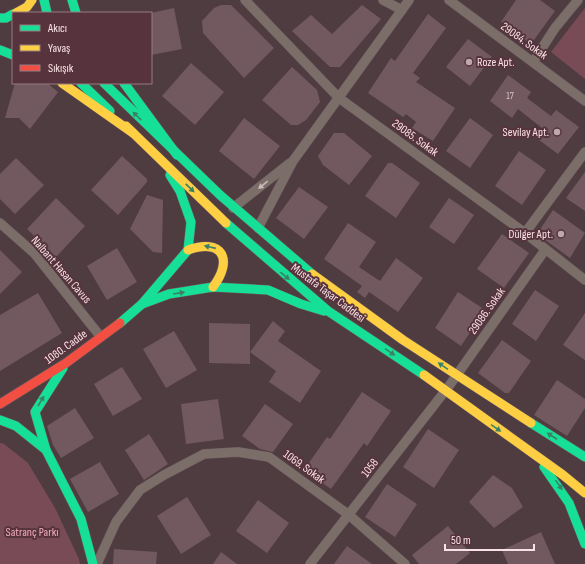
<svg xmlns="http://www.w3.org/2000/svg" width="585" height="564" font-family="'Sofia Sans Condensed',sans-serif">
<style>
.green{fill:#794b57}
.building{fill:#725960}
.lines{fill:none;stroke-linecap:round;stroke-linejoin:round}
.street-casing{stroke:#6c5c60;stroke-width:10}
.fast-casing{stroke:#6c5c60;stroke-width:10}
.slow-casing{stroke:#6c5c60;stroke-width:10}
.jam-casing{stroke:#6c5c60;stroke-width:10}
.street{stroke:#7b6e68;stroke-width:9}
.fast{stroke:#16e098;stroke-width:9}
.slow{stroke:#ffcf43;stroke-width:9}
.jam{stroke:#f24e42;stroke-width:9}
.oneway{fill:#3a8166}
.oneway2{fill:#cdb9bb}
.poi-dot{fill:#bea8ad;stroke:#57343d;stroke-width:1.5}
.labels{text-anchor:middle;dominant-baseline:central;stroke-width:4;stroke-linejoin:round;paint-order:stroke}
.number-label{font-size:10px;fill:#d7c0c5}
.street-label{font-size:12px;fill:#f9e2e7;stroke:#57343d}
.poi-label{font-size:12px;fill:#f9e2e7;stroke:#57343d;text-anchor:end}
.park-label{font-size:12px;fill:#f3acbd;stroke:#57343d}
</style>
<rect width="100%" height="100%" fill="#4f3c41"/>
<g class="green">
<polygon points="585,8 585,79 551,52"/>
<polygon points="0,443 4,444 28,463 55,508 79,559 80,564 0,564"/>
</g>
<g class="building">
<polygon points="516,0 540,0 555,11 531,44 501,22"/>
<polygon points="221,5 231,5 274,48 244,78 203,33 202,21 214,8"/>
<polygon points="362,5 381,19 340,67 330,67 292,31 311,15 332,34"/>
<polygon points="174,8 182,49 151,55 151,13"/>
<polygon points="428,14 446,28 413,73 420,78 416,82 455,108 433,141 412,128 416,122 406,114 403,117 368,93 391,58 395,61"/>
<polygon points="468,39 492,57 470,86 446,67"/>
<polygon points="191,63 224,92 195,125 162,96"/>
<polygon points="292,67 317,90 320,102 306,120 298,125 291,125 262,100"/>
<polygon points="508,75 531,92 527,98 551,116 556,110 579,127 558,154 535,137 542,128 518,109 512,118 490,101"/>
<polygon points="15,83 47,83 58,92 30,129 19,118 5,118"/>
<polygon points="244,118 280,146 254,179 219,151"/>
<polygon points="470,118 493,135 470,168 446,151"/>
<polygon points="334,133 344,133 372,156 349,185 323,165 318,156"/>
<polygon points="519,151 546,170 522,205 495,186"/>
<polygon points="122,156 147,179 147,182 118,215 91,190"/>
<polygon points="16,158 44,185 15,214 0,199 0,174"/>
<polygon points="388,163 392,163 420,183 396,218 365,196"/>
<polygon points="585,172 585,211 566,198"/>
<polygon points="299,187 328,207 304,239 276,218"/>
<polygon points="147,195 163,200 162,253 153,252 130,229"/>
<polygon points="56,198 85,226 56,257 27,229"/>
<polygon points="449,198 474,215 454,244 429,227"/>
<polygon points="553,210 585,233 570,258 537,234"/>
<polygon points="348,223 376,242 359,267 380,281 396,258 423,278 398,312 369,292 365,298 357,292 362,286 324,259"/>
<polygon points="502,234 529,253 504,288 477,269"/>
<polygon points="117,248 137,282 107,300 87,266"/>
<polygon points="0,250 22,272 0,294"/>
<polygon points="535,290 559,306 536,341 512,324"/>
<polygon points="458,292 485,310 461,346 435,328"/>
<polygon points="38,293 62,333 0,371 0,315"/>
<polygon points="585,313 585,360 563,345"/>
<polygon points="273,321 285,331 278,341 321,371 300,403 269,382 276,371 250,352"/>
<polygon points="209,323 250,324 250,364 209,363"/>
<polygon points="174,331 197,370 166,388 143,349"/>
<polygon points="502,340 531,361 509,393 505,393 478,373"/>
<polygon points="122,367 142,399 113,416 94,384"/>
<polygon points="557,380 585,399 585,408 567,436 534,415"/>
<polygon points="362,392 391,411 367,446 364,443 331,489 304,470 327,437 330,439"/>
<polygon points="218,399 224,439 186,444 181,404"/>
<polygon points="265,404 293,424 273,452 260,449 242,436"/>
<polygon points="75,408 94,438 61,458 53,445 47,426"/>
<polygon points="428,429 459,450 434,488 403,467"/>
<polygon points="149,434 168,464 144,480 125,450"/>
<polygon points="100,462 119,494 88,512 70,479"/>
<polygon points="493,475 512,488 523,507 494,528 469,502"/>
<polygon points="387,484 417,504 395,537 365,517"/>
<polygon points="187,497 211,535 181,554 157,516"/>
<polygon points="258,500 289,523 267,553 236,531"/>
<polygon points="448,526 470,553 456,564 419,564 412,555"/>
<polygon points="541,532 555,564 508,564 502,550"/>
<polygon points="347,546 372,564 334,564"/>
<polygon points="114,549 157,552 156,564 113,564"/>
<polygon points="221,552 237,564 213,564"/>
</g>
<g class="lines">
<g class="street-casing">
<g id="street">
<polyline points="245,0 339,98 525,233 585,280"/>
<polyline points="383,0 402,10"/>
<polyline points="449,0 585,101"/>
<polyline points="533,62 555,28 578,0"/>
<polyline points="233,208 290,163"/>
<polyline points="0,223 34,253 100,336"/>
<polyline points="258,228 293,161 409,0"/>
<polyline points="525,233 585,152"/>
<polyline points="97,564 116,522 140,490 164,475 204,454 238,452 269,457 349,515 405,564"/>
<polyline points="310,564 449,386 545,250"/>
</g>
</g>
<g class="fast-casing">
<g id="fast">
<polyline points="44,0 47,13"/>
<polyline points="72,0 76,13"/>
<polyline points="0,18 6,18 13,14"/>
<polyline points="0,50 13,55"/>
<polyline points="81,83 110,111"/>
<polyline points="104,83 220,195 312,274"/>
<polyline points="124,83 177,155"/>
<polyline points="226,223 328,311 424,375"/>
<polyline points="142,304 169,294 213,287 268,290 301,304 324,311"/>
<polyline points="120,323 142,304 188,250 191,222 180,191 170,175"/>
<polyline points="63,368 35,412 46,450 81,519 93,564"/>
<polyline points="0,420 16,426 46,450"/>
<polyline points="531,423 585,457"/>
<polyline points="544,467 569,503 585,544"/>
</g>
</g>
<g class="slow-casing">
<g id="slow">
<polyline points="16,13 27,7 32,0"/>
<polyline points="62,83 133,133"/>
<polyline points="126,126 226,223"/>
<path d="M 188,250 C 222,238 234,259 213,287"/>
<polyline points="312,274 403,340 531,423"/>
<polyline points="424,375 563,475 585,493"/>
</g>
</g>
<g class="jam-casing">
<polyline id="jam" points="0,404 66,363 120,323"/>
</g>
<use href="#street" class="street"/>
<use href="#fast" class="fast"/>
<use href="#slow" class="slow"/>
<use href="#jam" class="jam"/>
</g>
<defs><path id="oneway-solid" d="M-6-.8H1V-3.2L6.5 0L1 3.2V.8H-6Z"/></defs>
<g class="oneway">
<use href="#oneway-solid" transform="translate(137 116) rotate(-135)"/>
<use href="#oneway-solid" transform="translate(190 188) rotate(44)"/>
<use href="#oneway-solid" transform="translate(210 247) rotate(-167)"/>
<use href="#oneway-solid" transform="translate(285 276) rotate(40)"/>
<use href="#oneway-solid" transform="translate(179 293) rotate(-9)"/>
<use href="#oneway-solid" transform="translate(390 352) rotate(34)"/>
<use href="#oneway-solid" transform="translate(443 366) rotate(-146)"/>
<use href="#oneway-solid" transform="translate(41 401) rotate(-59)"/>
<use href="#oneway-solid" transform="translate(496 428) rotate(35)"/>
<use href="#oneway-solid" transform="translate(552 436) rotate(-147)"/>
<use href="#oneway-solid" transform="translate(559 485) rotate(55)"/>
</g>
<use class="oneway2" href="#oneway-solid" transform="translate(263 185) rotate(141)"/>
<g class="poi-dot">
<circle cx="469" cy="62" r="4"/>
<circle cx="557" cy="132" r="4"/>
<circle cx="561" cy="234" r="4"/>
</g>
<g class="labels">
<g class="number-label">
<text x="510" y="96">17</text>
</g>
<g class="street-label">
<text transform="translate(524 41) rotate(36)">29084. Sokak</text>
<text transform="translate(415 138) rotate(36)">29085. Sokak</text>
<text transform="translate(61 270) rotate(49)">Nalbant Hasan Cavus</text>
<text transform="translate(328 293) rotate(37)">Mustafa Taşar Caddesi</text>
<text transform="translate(487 311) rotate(-55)">29086. Sokak</text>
<text transform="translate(66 347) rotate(-36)">1080. Cadde</text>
<text transform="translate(304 467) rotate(36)">1069. Sokak</text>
<text transform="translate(370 468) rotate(-52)">1058</text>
</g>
<g class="poi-label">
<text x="477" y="62" text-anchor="start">Roze Apt.</text>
<text x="549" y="132">Sevilay Apt.</text>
<text x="553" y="234">Dülger Apt.</text>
</g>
<g class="park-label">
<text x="32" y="532">Satranç Parkı</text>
</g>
</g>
<rect x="12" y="12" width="140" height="72" fill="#57343d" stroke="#987a81"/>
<rect x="20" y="25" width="20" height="6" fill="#16e098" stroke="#987a81"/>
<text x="48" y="32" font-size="12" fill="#f9e2e7">Akıcı</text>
<rect x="20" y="45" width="20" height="6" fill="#ffcf43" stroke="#987a81"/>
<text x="48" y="52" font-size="12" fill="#f9e2e7">Yavaş</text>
<rect x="20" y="65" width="20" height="6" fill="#f24e42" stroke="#987a81"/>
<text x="48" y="72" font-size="12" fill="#f9e2e7">Sıkışık</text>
<path d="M445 544v6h89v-6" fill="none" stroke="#f9e2e7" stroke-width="2"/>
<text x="451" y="544" font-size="12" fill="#f9e2e7" stroke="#57343d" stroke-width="3" paint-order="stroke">50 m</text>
</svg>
